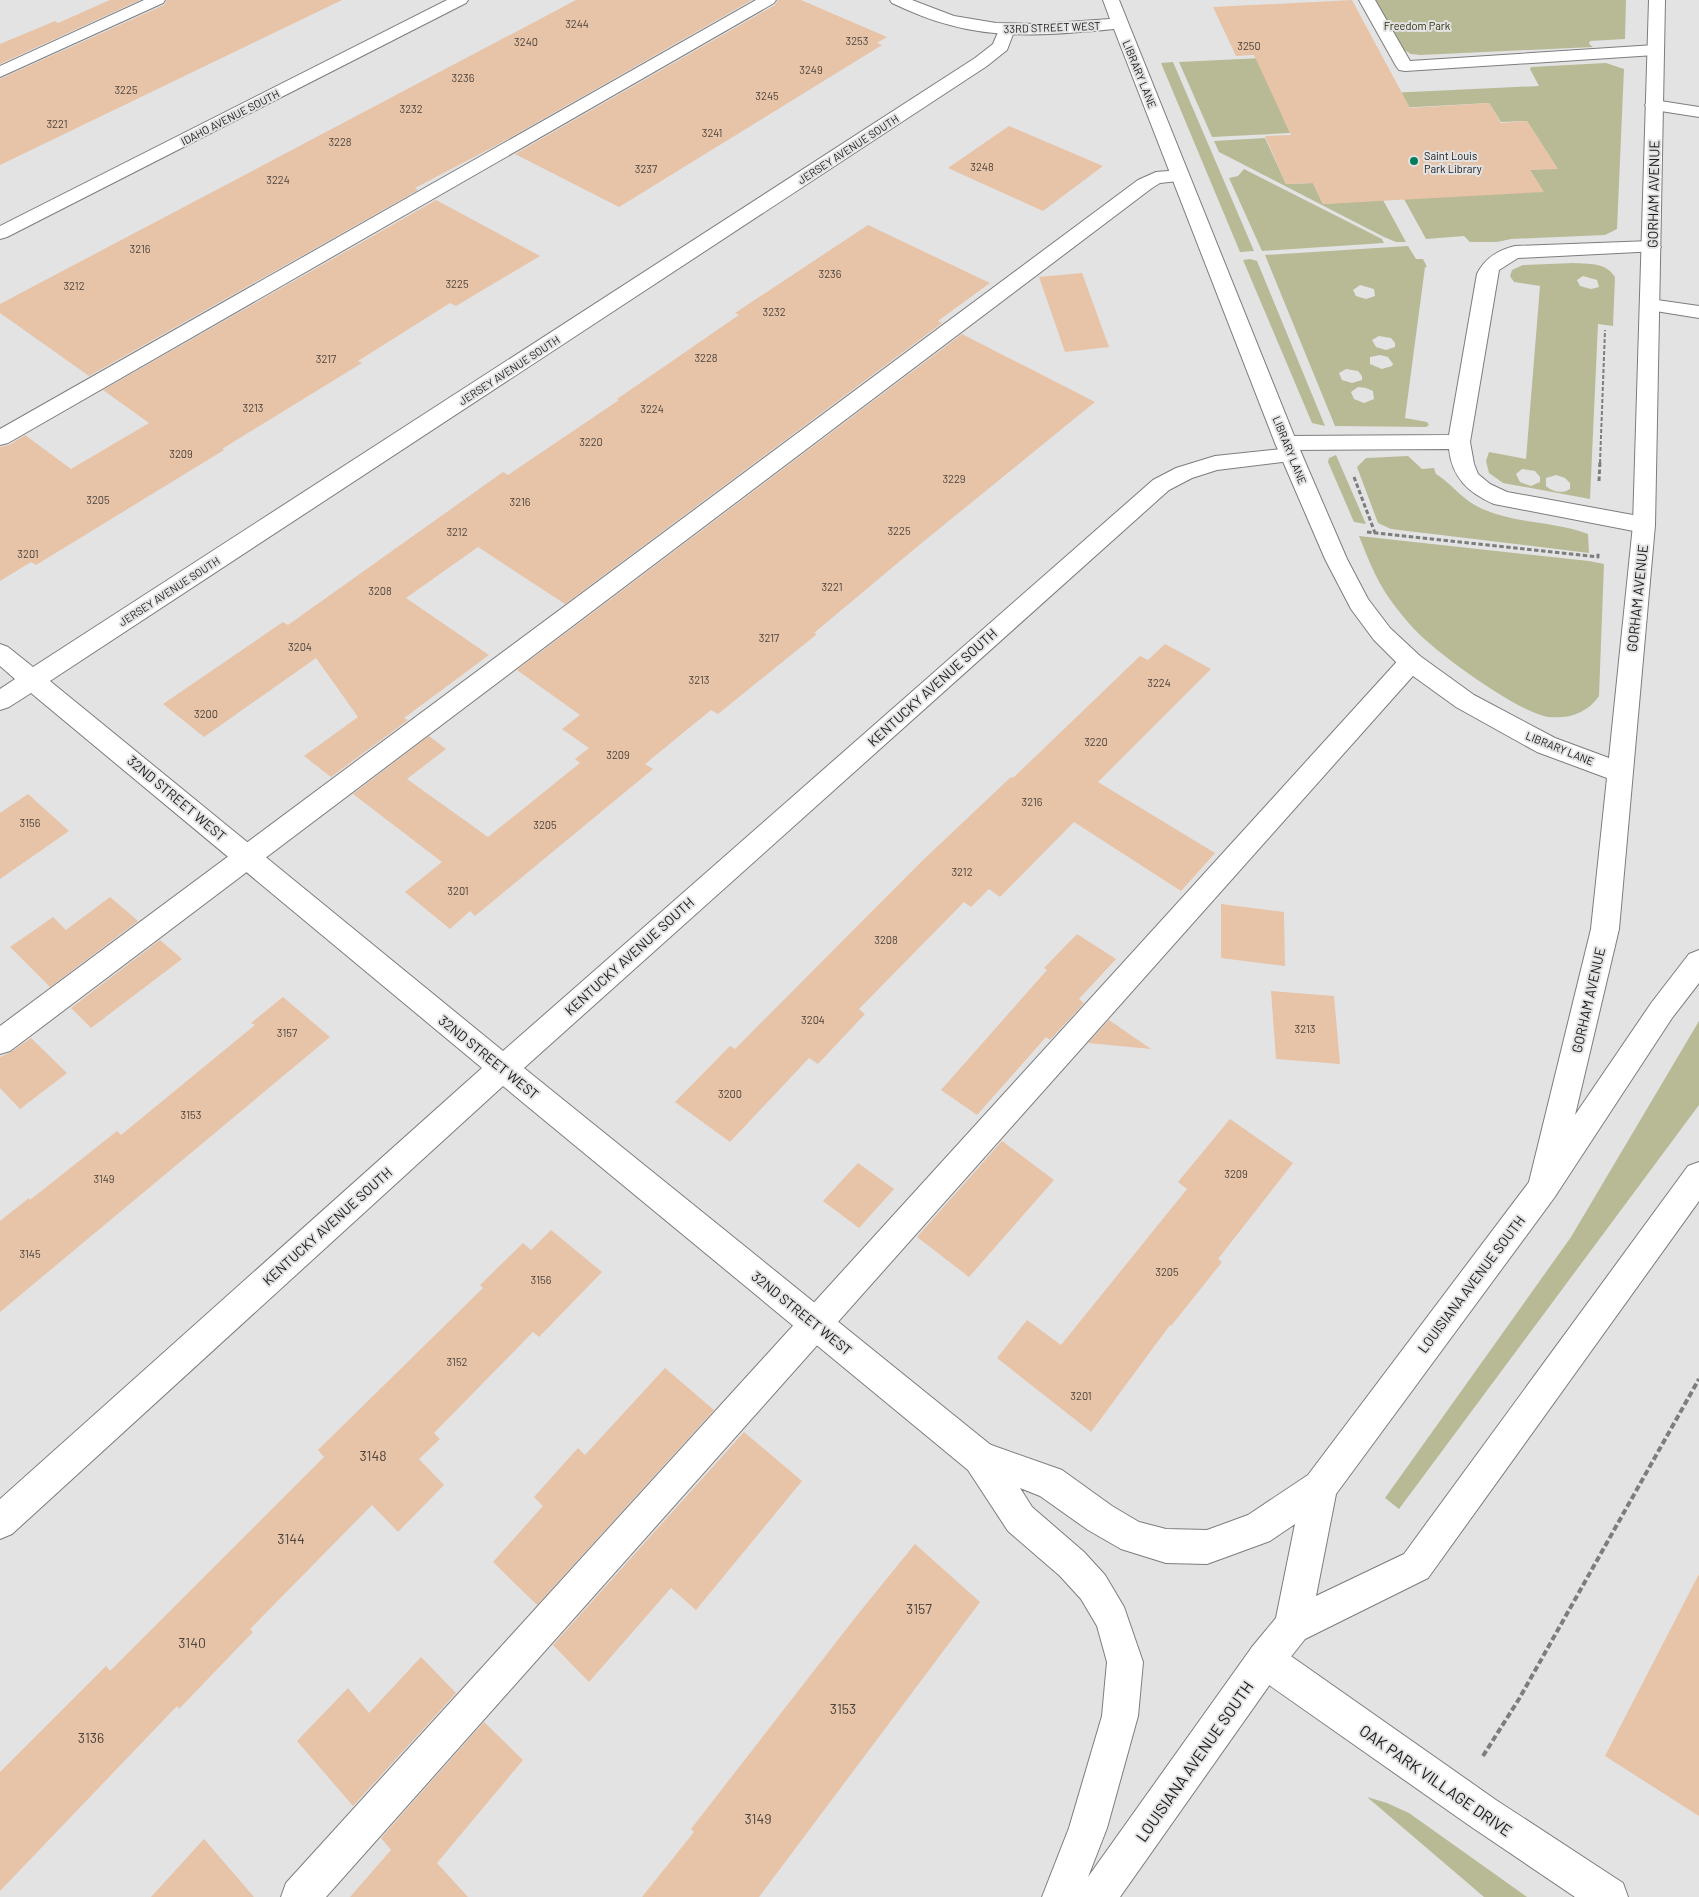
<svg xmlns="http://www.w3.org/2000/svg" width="1699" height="1897" font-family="Barlow,sans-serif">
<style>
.green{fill:#b8ba96;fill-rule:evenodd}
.building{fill:#e7c3a7}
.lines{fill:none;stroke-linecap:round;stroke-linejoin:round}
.lane-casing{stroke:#7d7d7e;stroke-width:2}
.street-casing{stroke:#7d7d7e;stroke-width:2}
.secondary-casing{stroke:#7d7d7e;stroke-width:2}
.path-far2{stroke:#7d7d7e;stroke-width:2;stroke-dasharray:4 2;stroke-linecap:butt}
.path-far1{stroke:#7d7d7e;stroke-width:3;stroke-dasharray:4.5 2.5;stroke-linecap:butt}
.path{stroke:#7d7d7e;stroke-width:4;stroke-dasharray:6 3;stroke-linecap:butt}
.lane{fill:#fff;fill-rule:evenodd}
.street{fill:#fff;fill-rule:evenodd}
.secondary{fill:#fff;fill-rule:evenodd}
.poi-dot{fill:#047d5b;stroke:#e3e3e4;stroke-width:2}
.labels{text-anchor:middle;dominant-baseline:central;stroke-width:4;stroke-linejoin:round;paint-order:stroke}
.number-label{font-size:11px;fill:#4c443d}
.far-park-label{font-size:11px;fill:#2e2f0d;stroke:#e3e3e4}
.far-street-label{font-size:11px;fill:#19191a;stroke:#e3e3e4}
.far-poi-label{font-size:11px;fill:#19191a;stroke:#e3e3e4;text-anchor:start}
.street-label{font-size:14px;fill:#19191a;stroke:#e3e3e4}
.near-number-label{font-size:14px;fill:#4c443d}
.near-street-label{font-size:16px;fill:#19191a;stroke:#e3e3e4}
</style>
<rect width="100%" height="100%" fill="#e3e3e4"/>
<g class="green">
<polygon points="1373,0 1626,0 1625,39 1590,41 1589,44 1593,47 1421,55 1411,54 1401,48"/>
<polygon points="1361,53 1282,115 1290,133 1212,137 1179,62"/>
<polygon points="1173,62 1254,251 1240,252 1161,63"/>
<polygon points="1606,63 1624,69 1617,229 1605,235 1511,239 1497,242 1470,242 1464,236 1426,239 1404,199 1543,191 1530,170 1557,168 1527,121 1501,122 1489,103 1398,108 1389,93 1539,86 1530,69 1531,67"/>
<polygon points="1265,138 1286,184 1313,183 1323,204 1383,200 1406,242 1396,242 1384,237 1219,152 1214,141"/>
<polygon points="1244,169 1382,239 1384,243 1262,251 1229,178 1238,176"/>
<path d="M 1408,246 L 1416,259 L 1423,259 L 1427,267 L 1425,267 L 1405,418 L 1427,422 L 1429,425 L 1426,427 L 1335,426 L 1265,255 ZM 1360,285 L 1374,289 L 1375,296 L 1366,299 L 1356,296 L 1353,290 ZM 1379,336 L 1391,338 L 1395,343 L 1395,347 L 1386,350 L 1376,347 L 1372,340 ZM 1380,355 L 1388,357 L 1393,364 L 1392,366 L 1382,369 L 1370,364 L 1370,357 ZM 1346,369 L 1358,371 L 1362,376 L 1362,380 L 1352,383 L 1342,380 L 1339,373 ZM 1358,387 L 1366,388 L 1373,391 L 1374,399 L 1364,403 L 1354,399 L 1351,392 Z"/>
<polygon points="1250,259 1257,261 1325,426 1312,423 1243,260"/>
<path d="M 1573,263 C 1588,264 1606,262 1615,277 L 1613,326 L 1598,324 L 1590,499 L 1503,483 L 1489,473 L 1486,461 L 1489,452 L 1526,459 L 1540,286 L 1514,282 L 1510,276 L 1512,270 L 1523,265 ZM 1583,276 L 1597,280 L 1599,287 L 1591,289 L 1580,286 L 1577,280 ZM 1522,469 L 1535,471 L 1540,477 L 1540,482 L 1531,486 L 1520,482 L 1516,474 ZM 1556,475 L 1565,478 L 1570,483 L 1570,489 C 1562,494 1553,492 1546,486 L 1546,478 Z"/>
<polygon points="1336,455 1366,524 1354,522 1328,462 1329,458"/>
<path d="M 1408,456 L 1422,469 L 1434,468 L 1436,474 C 1455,486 1462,501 1485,510 C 1518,524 1555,521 1588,534 L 1589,553 L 1391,529 L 1378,523 L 1357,467 L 1366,458 Z"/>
<path d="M 1359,536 L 1589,561 L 1604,564 L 1599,696 C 1587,713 1570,719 1549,717 C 1519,713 1441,656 1418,633 C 1407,622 1396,608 1387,595 C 1375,577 1367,556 1359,536 Z"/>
<polygon points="1699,1021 1699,1105 1399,1509 1385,1498 1571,1237"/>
<polygon points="1367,1797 1387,1803 1409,1813 1527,1897 1484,1897"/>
</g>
<g class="building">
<polygon points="110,0 140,0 0,64 0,44 55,21 58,23"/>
<polygon points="167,0 342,0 0,165 0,79 164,5"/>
<polygon points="576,0 752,0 497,145 415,188 418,190 89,376 0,313 0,304"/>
<polygon points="778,0 801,0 887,37 877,43 882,45 619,207 515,154 775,5"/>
<polygon points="1352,0 1410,108 1489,103 1501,123 1527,121 1558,169 1530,170 1544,192 1323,204 1313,183 1286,184 1265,136 1291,135 1254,55 1236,56 1213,7"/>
<polygon points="1009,126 1103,166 1043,211 948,168"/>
<polygon points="436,200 540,256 456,306 450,303 358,361 362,363 222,449 224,450 36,565 31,562 0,581 0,447 9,445 25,435 71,469 149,423 103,390"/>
<polygon points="868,225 990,283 938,321 942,323 565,604 478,547 406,598 489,655 404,718 408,720 331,777 304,756 358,717 316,658 204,737 163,704 283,622 288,625 503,472 508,475 619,400 617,399 739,315 735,313"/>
<polygon points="1082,273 1109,347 1065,352 1039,277"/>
<polygon points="962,334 1095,402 918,546 814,633 817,634 718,714 711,710 645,764 653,769 475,916 470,911 450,929 405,892 442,862 353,794 429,736 446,749 407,779 488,837 580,763 575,759 589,748 562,729 580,715 517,670"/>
<polygon points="1165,644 1211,669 1098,782 1215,853 1181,891 1074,822 1000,897 989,889 971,907 964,902 859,1009 865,1014 818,1064 809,1058 730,1142 675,1102 730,1046 735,1049 922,861 1011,777 1013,778 1140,656 1148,660"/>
<polygon points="28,794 69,831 0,879 0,813"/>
<polygon points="110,897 138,921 50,987 10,947 53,917 66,930"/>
<polygon points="1221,904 1284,912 1285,966 1221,958"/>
<polygon points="1077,934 1116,959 1079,999 1084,1003 1050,1040 1046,1037 977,1115 941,1090 1047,970 1044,968"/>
<polygon points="160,940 182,959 91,1028 71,1008"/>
<polygon points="1271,991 1334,996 1340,1064 1276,1059"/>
<polygon points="283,997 330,1037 0,1312 0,1221 29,1198 30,1200 117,1131 121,1135 255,1025 251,1023"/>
<polygon points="1109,1020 1151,1049 1088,1043"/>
<polygon points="31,1038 67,1073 20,1109 0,1088 0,1057 11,1052"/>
<polygon points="1230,1119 1293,1163 1218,1259 1222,1262 1171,1326 1170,1325 1091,1432 997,1358 1027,1320 1061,1345 1187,1189 1178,1182"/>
<polygon points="1002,1141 1054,1180 969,1277 917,1237"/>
<polygon points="858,1163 894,1189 859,1228 823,1201"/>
<polygon points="551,1230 602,1272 539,1337 533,1332 434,1433 440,1439 419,1459 444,1485 398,1532 372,1505 250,1629 253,1632 179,1709 177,1706 0,1891 0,1772 106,1666 110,1671 324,1457 318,1450 483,1288 480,1285 523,1243 531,1250"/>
<polygon points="665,1368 714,1410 537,1605 493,1562 543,1506 534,1497 578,1448 585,1455"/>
<polygon points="744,1432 802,1481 696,1610 671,1588 589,1682 553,1645"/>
<polygon points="915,1544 980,1602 759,1897 642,1897 694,1832 691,1829 858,1614"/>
<polygon points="1699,1574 1699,1816 1605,1756"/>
<polygon points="421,1657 456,1693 353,1806 297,1741 348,1688 369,1713"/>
<polygon points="484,1722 523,1760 437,1863 468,1897 350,1897 391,1850 381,1838"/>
<polygon points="204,1839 254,1897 151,1897"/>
</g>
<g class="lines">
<g class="lane-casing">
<g id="lane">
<polygon points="144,0 165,0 163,3 0,77 0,66"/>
<polygon points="756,0 776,0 774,3 8,443 0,445 0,429"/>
<polygon points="1359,0 1375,0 1410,61 1655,45 1661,46 1663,50 1661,54 1655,55 1405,71 1399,70 1396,66"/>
<polygon points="1654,100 1699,107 1699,117 1648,109 1645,105 1648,101"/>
<polygon points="1180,170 1187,172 1189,176 1187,180 1160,183 1152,188 10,1051 0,1054 0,1026 1138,180 1156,172"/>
<path d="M 1651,241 L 1658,243 L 1661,247 L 1658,251 L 1518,258 L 1499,270 L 1470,442 L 1474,464 L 1478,474 L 1490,484 L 1507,492 L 1644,517 L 1652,520 L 1655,525 L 1652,530 L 1644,533 L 1494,504 C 1469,493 1452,478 1449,449 L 1286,450 L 1278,448 L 1275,443 L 1278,438 L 1286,436 L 1449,435 L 1477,274 C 1485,258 1498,250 1515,246 Z"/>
<polygon points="1650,299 1699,306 1699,318 1643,309 1640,305 1643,301"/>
<polygon points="1411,653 1420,656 1423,662 1420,668 326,1897 281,1897 286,1883 1402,656"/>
</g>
</g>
<g class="street-casing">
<g id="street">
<polygon points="447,0 468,0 466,3 7,237 0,239 0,226"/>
<polygon points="1007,24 1013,25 1015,29 1007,50 987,66 50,681 503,1051 1153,480 1176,468 1215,456 1291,448 1299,450 1302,455 1299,460 1217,470 1192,478 1169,490 524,1068 992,1446 997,1458 992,1470 980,1475 968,1470 503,1086 12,1534 0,1539 0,1499 482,1068 31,693 9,707 0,710 0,689 15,679 0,666 0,644 8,647 33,667 975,58 993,44 1001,25"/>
<polygon points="1265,1642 1278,1647 1496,1800 1623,1883 1628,1897 1575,1897 1470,1826 1252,1673 1247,1660 1252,1647"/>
</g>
</g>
<g class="secondary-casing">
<path id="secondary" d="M 890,0 L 912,0 L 954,16 L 996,23 L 1038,24 L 1110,19 L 1103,0 L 1119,0 L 1297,443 L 1347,559 L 1368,599 L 1390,628 L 1420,656 L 1474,695 L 1555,738 L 1609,758 L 1633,525 L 1649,0 L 1665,0 L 1655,525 L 1619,929 L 1575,1115 L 1652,1002 L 1689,954 L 1699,950 L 1699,983 L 1672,1018 L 1554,1198 L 1336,1494 L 1316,1596 L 1404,1554 L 1688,1166 L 1699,1162 L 1699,1201 L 1428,1578 L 1305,1639 L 1278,1673 L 1120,1897 L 1042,1897 L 1069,1828 L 1102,1716 L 1107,1662 L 1097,1626 L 1081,1599 L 1060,1576 L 1008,1531 L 968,1470 L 963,1458 L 968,1446 L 980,1441 L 1062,1470 L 1112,1506 L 1139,1522 L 1166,1529 L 1207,1530 L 1248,1515 L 1308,1475 L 1529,1182 L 1591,929 L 1607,778 L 1537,752 L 1456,707 L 1402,668 L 1374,640 L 1351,609 L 1325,559 L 1275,443 L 1114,29 C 1059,34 1003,40 950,25 C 930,20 911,12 892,3 ZM 1020,1488 L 1040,1496 L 1088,1530 L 1121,1549 L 1166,1563 L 1207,1564 L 1270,1541 L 1295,1524 L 1276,1618 L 1252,1647 L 1088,1877 L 1107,1828 L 1138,1716 L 1143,1662 L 1124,1607 L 1105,1575 L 1084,1552 L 1032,1507 Z"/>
</g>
<polyline class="path-far2" points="1600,463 1605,330"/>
<g class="path-far1">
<polyline points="1354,477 1375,533"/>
<polyline points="1599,481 1600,462"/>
<polyline points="1367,532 1598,557 1598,553"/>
</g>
<polyline class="path" points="1483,1756 1519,1699 1699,1379"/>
<use href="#lane" class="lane"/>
<use href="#street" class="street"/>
<use href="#secondary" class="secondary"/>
</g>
<circle class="poi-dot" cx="1414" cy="161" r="5"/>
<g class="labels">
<g class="number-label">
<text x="577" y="23">3244</text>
<text x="857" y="40">3253</text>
<text x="526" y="41">3240</text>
<text x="1249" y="45">3250</text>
<text x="811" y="69">3249</text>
<text x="463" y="77">3236</text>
<text x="126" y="89">3225</text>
<text x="767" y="95">3245</text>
<text x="411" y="108">3232</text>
<text x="57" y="123">3221</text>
<text x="712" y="132">3241</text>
<text x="340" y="141">3228</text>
<text x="982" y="166">3248</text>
<text x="646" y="168">3237</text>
<text x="278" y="179">3224</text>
<text x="140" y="248">3216</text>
<text x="830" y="273">3236</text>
<text x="457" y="283">3225</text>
<text x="74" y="285">3212</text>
<text x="774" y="311">3232</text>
<text x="706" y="357">3228</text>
<text x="326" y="358">3217</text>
<text x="253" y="407">3213</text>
<text x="652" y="408">3224</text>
<text x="591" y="441">3220</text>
<text x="181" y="453">3209</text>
<text x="954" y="478">3229</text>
<text x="98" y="499">3205</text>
<text x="520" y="501">3216</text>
<text x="899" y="530">3225</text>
<text x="457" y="531">3212</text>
<text x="28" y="553">3201</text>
<text x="832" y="586">3221</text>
<text x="380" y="590">3208</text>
<text x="769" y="637">3217</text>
<text x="300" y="646">3204</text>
<text x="699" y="679">3213</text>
<text x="1159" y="682">3224</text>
<text x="206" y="713">3200</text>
<text x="1096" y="741">3220</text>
<text x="618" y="754">3209</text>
<text x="1032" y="801">3216</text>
<text x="30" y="822">3156</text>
<text x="545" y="824">3205</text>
<text x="962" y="871">3212</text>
<text x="458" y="890">3201</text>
<text x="886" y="939">3208</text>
<text x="813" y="1019">3204</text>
<text x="1305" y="1028">3213</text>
<text x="287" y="1032">3157</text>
<text x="730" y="1093">3200</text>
<text x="191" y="1114">3153</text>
<text x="1236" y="1173">3209</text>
<text x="104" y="1178">3149</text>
<text x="30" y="1253">3145</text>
<text x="1167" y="1271">3205</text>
<text x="541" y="1279">3156</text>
<text x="457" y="1361">3152</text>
<text x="1081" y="1395">3201</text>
</g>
<g class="far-park-label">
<text x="1417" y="25">Freedom Park</text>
</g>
<g class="far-street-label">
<text transform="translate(1052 27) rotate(-2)">33RD STREET WEST</text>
<text transform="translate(1140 74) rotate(68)">LIBRARY LANE</text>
<text transform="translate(230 117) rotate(-27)">IDAHO AVENUE SOUTH</text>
<text transform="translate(848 149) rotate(-33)">JERSEY AVENUE SOUTH</text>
<text transform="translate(509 370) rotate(-33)">JERSEY AVENUE SOUTH</text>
<text transform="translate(1290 450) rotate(68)">LIBRARY LANE</text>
<text transform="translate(169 591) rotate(-33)">JERSEY AVENUE SOUTH</text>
<text transform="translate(1560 748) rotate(22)">LIBRARY LANE</text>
</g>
<g class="far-poi-label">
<text x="1424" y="155">Saint Louis<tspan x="1424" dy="13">Park Library</tspan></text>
</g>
<g class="street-label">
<text transform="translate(1653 194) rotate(-89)">GORHAM AVENUE</text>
<text transform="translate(1637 598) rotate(-84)">GORHAM AVENUE</text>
<text transform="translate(932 687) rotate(-42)">KENTUCKY AVENUE SOUTH</text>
<text transform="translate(177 798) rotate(40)">32ND STREET WEST</text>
<text transform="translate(629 956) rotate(-42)">KENTUCKY AVENUE SOUTH</text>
<text transform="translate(1588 1000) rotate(-77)">GORHAM AVENUE</text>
<text transform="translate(489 1057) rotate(39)">32ND STREET WEST</text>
<text transform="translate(327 1226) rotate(-42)">KENTUCKY AVENUE SOUTH</text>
<text transform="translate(1471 1284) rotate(-53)">LOUISIANA AVENUE SOUTH</text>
<text transform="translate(802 1313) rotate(39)">32ND STREET WEST</text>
</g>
<g class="near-number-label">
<text x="373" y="1455">3148</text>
<text x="291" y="1538">3144</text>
<text x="919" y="1608">3157</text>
<text x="192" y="1642">3140</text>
<text x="843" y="1708">3153</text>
<text x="91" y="1737">3136</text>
<text x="758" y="1818">3149</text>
</g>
<g class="near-street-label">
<text transform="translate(1194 1761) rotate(-55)">LOUISIANA AVENUE SOUTH</text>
<text transform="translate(1436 1780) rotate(35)">OAK PARK VILLAGE DRIVE</text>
</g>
</g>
</svg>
